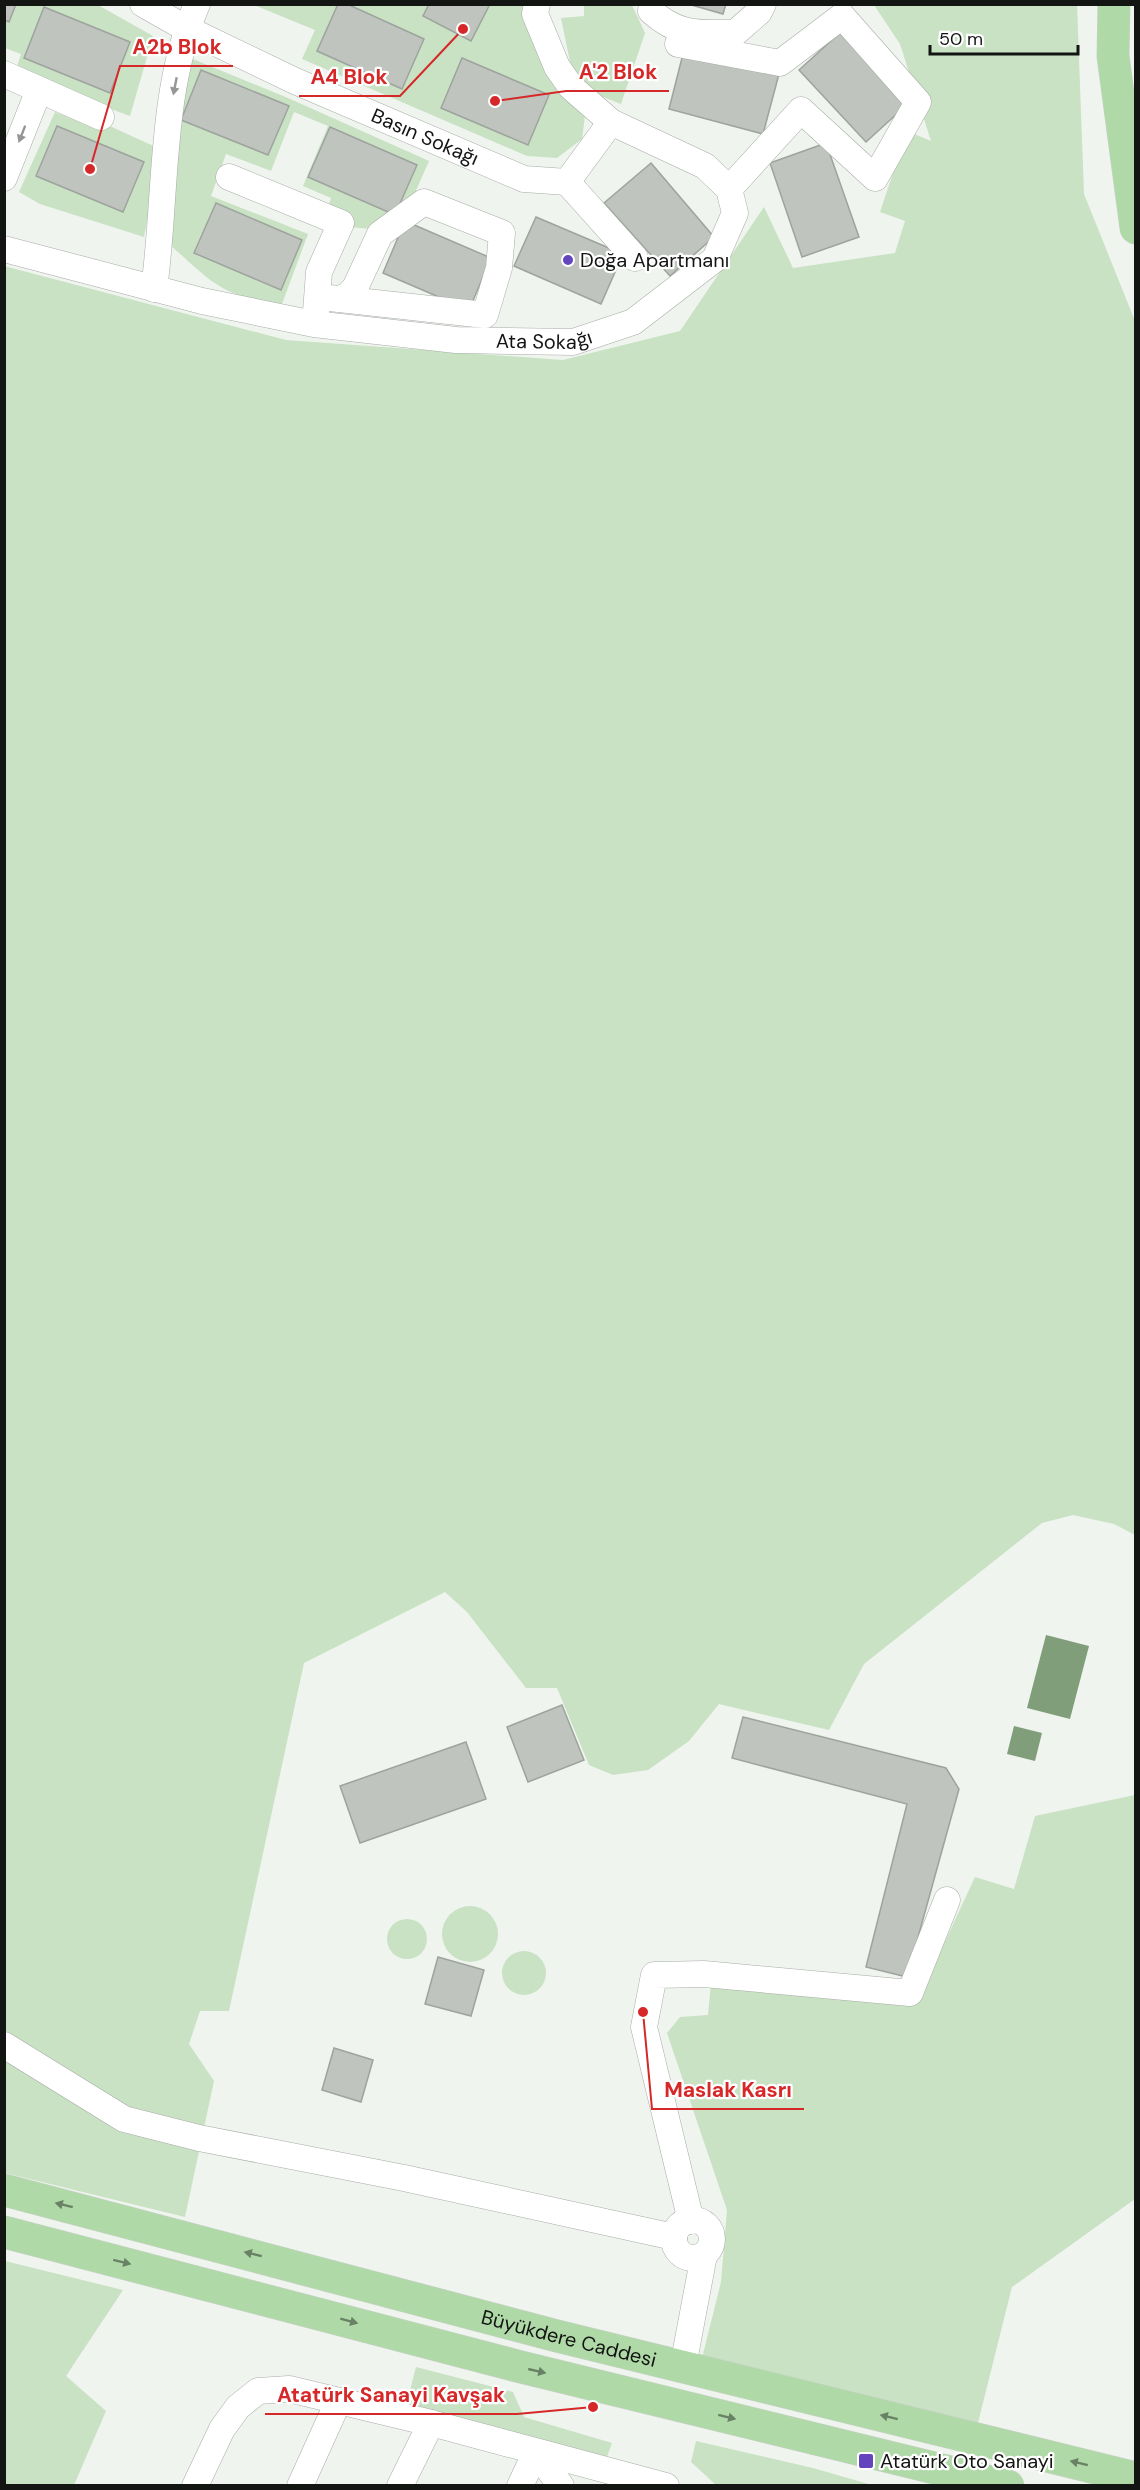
<svg xmlns="http://www.w3.org/2000/svg" width="1140" height="2490" font-family="'DM Sans',sans-serif">
<style>
.green{fill:#c8e2c3}
.water{fill:#809e7a}
.building{fill:#c0c4bf;stroke:#9ea39e;stroke-width:1.5}
.lines{fill:none;stroke-linecap:round;stroke-linejoin:round}
.minor-casing{stroke:#a8aca7;stroke-width:27}
.major-casing{stroke:#d0d0d0;stroke-width:33}
.minor{stroke:#fff;stroke-width:26}
.major{stroke:#b0d9a8;stroke-width:32}
.oneway{fill:#959695}
.oneway2{fill:#698165}
.poi-dot{fill:#6545be;stroke:#fff;stroke-width:2}
.labels{text-anchor:middle;dominant-baseline:central;stroke-width:4.5;stroke-linejoin:round;paint-order:stroke}
.street-label{font-size:20px;fill:#131513;stroke:#fff}
.poi-label{font-size:20px;fill:#131513;stroke:#fff;text-anchor:start}
.leader{fill:none;stroke:#d62828;stroke-width:2}
.callout-dot{fill:#d62828;stroke:#fff;stroke-width:2}
.callout-label{font-size:21px;text-anchor:middle;font-weight:bold;fill:#d62828;stroke:#fff;stroke-width:4.5;stroke-linejoin:round;paint-order:stroke}
</style>
<rect width="100%" height="100%" fill="#eff4ef"/>
<g class="green">
<polygon points="1077,4 1084,194 1135,321 1135,1535 1114,1524 1073,1515 1042,1523 864,1664 829,1730 719,1704 689,1741 648,1770 613,1775 589,1765 557,1688 526,1688 467,1612 445,1592 304,1663 229,2011 200,2011 189,2044 214,2081 185,2217 5,2173 4,266 286,340 563,360 680,331 764,207 793,268 895,253 905,221 880,212 907,131 931,141 900,44 874,5"/>
<polygon points="4,5 98,5 153,36 130,116 15,73 21,54 5,48"/>
<polygon points="254,5 531,5 558,77 585,116 582,139 557,158 527,156 302,59 315,30"/>
<polygon points="584,5 632,5 645,33 621,104 583,89 570,62 561,18 584,16"/>
<path d="M 188,57 L 288,98 L 429,161 L 411,202 L 372,229 L 348,227 L 328,208 L 331,198 L 303,186 L 328,126 L 294,112 L 271,171 L 226,154 L 211,196 L 308,234 L 282,304 C 221,297 212,282 169,244 L 174,144 Z"/>
<polygon points="55,112 98,129 101,122 160,149 144,237 40,204 19,192"/>
<polygon points="1135,1795 1135,2199 1012,2287 977,2427 702,2358 721,2282 727,2210 667,2033 680,2017 708,2015 711,1983 916,2004 975,1877 1014,1889 1035,1816"/>
<circle cx="470" cy="1934" r="28"/>
<circle cx="407" cy="1939" r="20"/>
<circle cx="524" cy="1973" r="22"/>
<polygon points="5,2261 123,2290 66,2376 106,2411 74,2485 5,2485"/>
<polygon points="416,2367 513,2392 524,2417 612,2443 604,2465 405,2410"/>
<polygon points="696,2441 813,2468 872,2485 716,2485 691,2462"/>
</g>
<g class="water">
<polygon points="1046,1635 1089,1646 1070,1719 1027,1708"/>
<polygon points="1014,1726 1042,1733 1035,1761 1007,1754"/>
</g>
<g class="building">
<polygon points="4,4 16,4 9,22 4,20"/>
<polygon points="338,4 347,4 424,39 402,89 317,51"/>
<polygon points="429,4 490,4 471,41 423,16"/>
<polygon points="688,4 726,4 723,14"/>
<polygon points="44,7 130,42 110,93 24,58"/>
<polygon points="844,29 911,101 866,142 799,70"/>
<polygon points="684,50 779,74 763,134 669,109"/>
<polygon points="462,58 549,95 528,145 441,108"/>
<polygon points="201,70 289,106 268,155 181,120"/>
<polygon points="57,126 144,162 123,212 36,176"/>
<polygon points="330,127 417,165 395,215 308,177"/>
<polygon points="826,143 859,237 802,257 770,163"/>
<polygon points="651,163 714,237 670,276 604,203"/>
<polygon points="216,203 302,240 281,290 194,253"/>
<polygon points="536,217 623,254 601,304 514,266"/>
<polygon points="405,221 491,258 469,310 383,273"/>
<polygon points="562,1705 584,1760 528,1782 507,1727"/>
<polygon points="743,1717 946,1768 959,1789 907,1977 866,1967 907,1804 732,1758"/>
<polygon points="466,1742 486,1799 360,1843 340,1786"/>
<polygon points="438,1957 484,1970 471,2016 425,2004"/>
<polygon points="334,2048 373,2060 361,2102 322,2090"/>
</g>
<g class="lines">
<g class="minor-casing">
<g id="minor">
<path id="s1" d="M 143,4 L 187,29 L 295,81 L 524,179 L 567,182 L 611,122"/>
<path d="M 652,4 L 651,11 C 678,36 700,33 735,33 L 759,12 L 763,4"/>
<polyline points="678,44 780,63 842,16 918,102 875,178 801,110 729,189"/>
<polyline points="4,74 101,117"/>
<polyline points="229,177 341,223 319,272 316,312"/>
<polyline points="4,178 39,90"/>
<polyline points="567,182 635,258"/>
<path id="s2" d="M 4,249 L 202,301 L 314,324 L 456,340 L 573,342 L 633,322 L 715,259 L 735,213 L 729,189 L 705,166 L 611,122 L 571,87 L 557,67 L 535,14 L 537,4"/>
<path d="M 154,289 C 167,195 159,94 197,4"/>
<polyline points="318,297 339,299 347,296 355,288 380,234 424,202 502,233 499,268 485,315 339,299"/>
<polyline points="4,2045 124,2119 199,2138 404,2178 674,2237"/>
<circle cx="693" cy="2239" r="19"/>
<polyline points="691,2221 644,2027 654,1975 704,1974 910,1993 947,1900"/>
<polyline points="683,2366 704,2255"/>
<polyline points="195,2486 222,2429 238,2407 258,2391 289,2389 431,2423 666,2486"/>
<polyline points="300,2486 338,2402"/>
<polyline points="400,2486 431,2423"/>
<polyline points="520,2486 536,2452 561,2486"/>
</g>
</g>
<g class="major-casing">
<g id="major">
<polyline points="1114,4 1113,56 1136,228"/>
<path id="s3" d="M 4,2190 L 557,2336 L 1136,2478"/>
<polyline points="4,2232 521,2367 1008,2486"/>
</g>
</g>
<use href="#minor" class="minor"/>
<use href="#major" class="major"/>
</g>
<defs><path id="oneway-solid" d="M-6-.8H1V-3.2L6.5 0L1 3.2V.8H-6Z" transform="scale(1.5)"/></defs>
<g class="oneway">
<use href="#oneway-solid" transform="translate(175 86) rotate(101)"/>
<use href="#oneway-solid" transform="translate(22 134) rotate(111)"/>
</g>
<g class="oneway2">
<use href="#oneway-solid" transform="translate(64 2205) rotate(-166)"/>
<use href="#oneway-solid" transform="translate(253 2254) rotate(-166)"/>
<use href="#oneway-solid" transform="translate(122 2262) rotate(14)"/>
<use href="#oneway-solid" transform="translate(349 2321) rotate(15)"/>
<use href="#oneway-solid" transform="translate(537 2371) rotate(13)"/>
<use href="#oneway-solid" transform="translate(727 2417) rotate(14)"/>
<use href="#oneway-solid" transform="translate(889 2417) rotate(-166)"/>
<use href="#oneway-solid" transform="translate(1079 2463) rotate(-166)"/>
</g>
<g class="poi-dot">
<circle cx="568" cy="260" r="6"/>
<rect x="858" y="2453" width="16" height="16" rx="3"/>
</g>
<g class="labels">
<g class="street-label">
<text stroke="none"><textPath href="#s1" startOffset="312">Basın Sokağı</textPath></text>
<text stroke="none"><textPath href="#s2" startOffset="550">Ata Sokağı</textPath></text>
<text stroke="none"><textPath href="#s3" startOffset="584">Büyükdere Caddesi</textPath></text>
</g>
<g class="poi-label">
<text x="580" y="260">Doğa Apartmanı</text>
<text x="880" y="2461">Atatürk Oto Sanayi</text>
</g>
</g>
<path class="leader" d="M90 169L120 66H233M495 101L566 91H669M463 29L400 96H299M643 2012L652 2109H804M593 2407L517 2414H265"/>
<g class="callout-dot">
<circle cx="90" cy="169" r="6"/>
<circle cx="495" cy="101" r="6"/>
<circle cx="463" cy="29" r="6"/>
<circle cx="643" cy="2012" r="6"/>
<circle cx="593" cy="2407" r="6"/>
</g>
<g class="callout-label">
<text x="177" y="54">A2b Blok</text>
<text x="618" y="79">A'2 Blok</text>
<text x="349" y="84">A4 Blok</text>
<text x="728" y="2097">Maslak Kasrı</text>
<text x="391" y="2402">Atatürk Sanayi Kavşak</text>
</g>
<rect width="1140" height="2490" fill="none" stroke="#131513" stroke-width="12"/>
<path d="M930 45v9h148v-9" fill="none" stroke="#131513" stroke-width="3"/>
<text x="939" y="45" font-size="18" fill="#131513" stroke="#ffffff" stroke-width="4.5" paint-order="stroke">50 m</text>
</svg>
